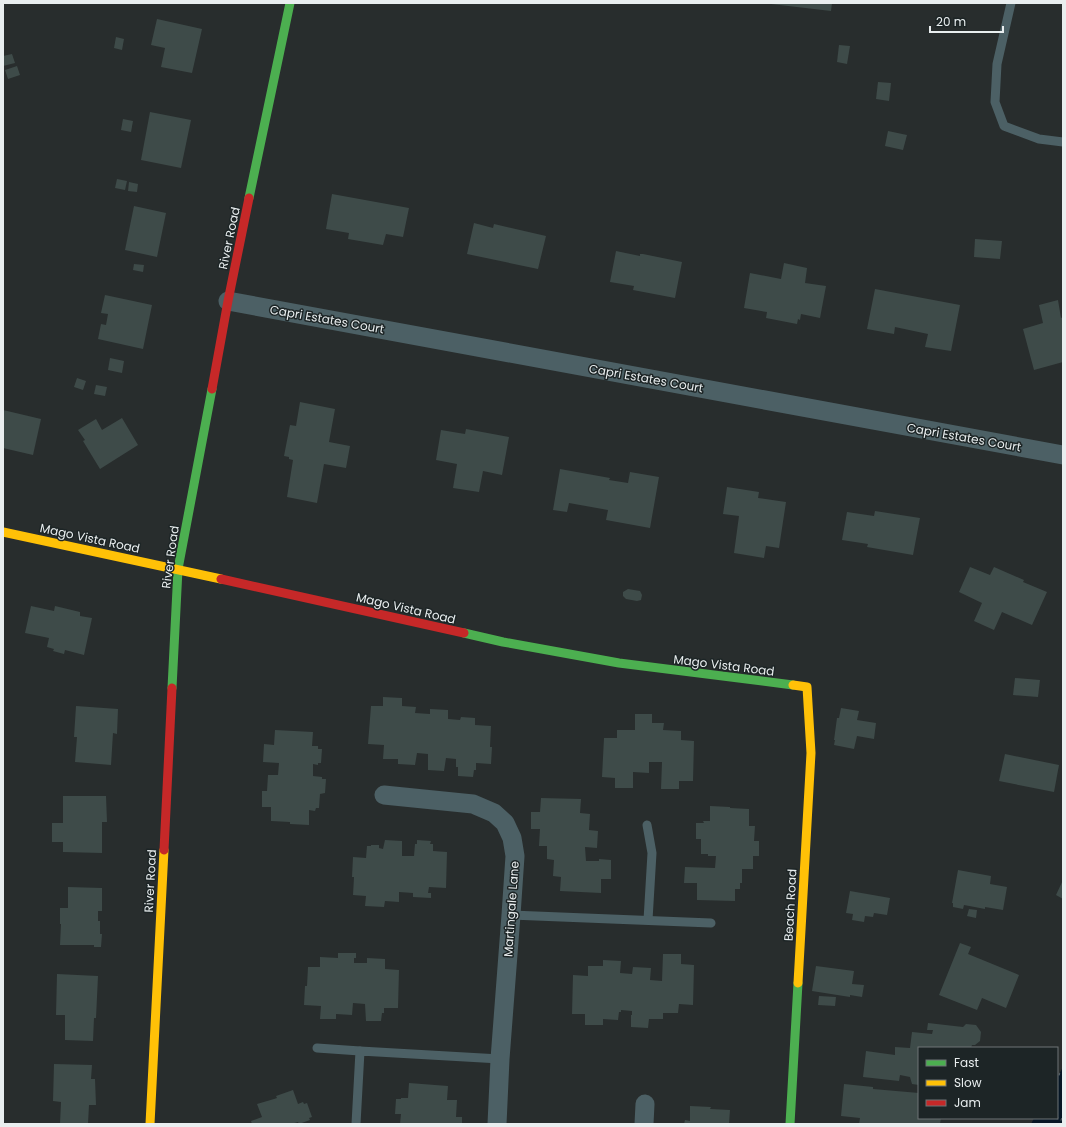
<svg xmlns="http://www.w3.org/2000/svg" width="1066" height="1127" font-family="Poppins,sans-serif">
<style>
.water{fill:#061625}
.building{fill:#3e4b49}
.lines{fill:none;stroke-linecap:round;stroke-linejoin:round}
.path{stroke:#586368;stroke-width:2.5;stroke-dasharray:1 3;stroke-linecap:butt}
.lane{stroke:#4c6065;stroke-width:9}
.street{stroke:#4c6065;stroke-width:19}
.fast{stroke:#4caf50;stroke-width:9}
.slow{stroke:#ffc107;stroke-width:9}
.jam{stroke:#c62828;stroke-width:9}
.labels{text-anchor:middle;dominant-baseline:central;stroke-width:3;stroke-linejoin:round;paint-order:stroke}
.street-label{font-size:12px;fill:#e9eeef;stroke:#1d2526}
</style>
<rect width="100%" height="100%" fill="#282d2d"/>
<polygon class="water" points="1063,1067 1063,1124 1031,1124 1034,1118 1057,1118 1057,1078"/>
<g class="building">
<polygon points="771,3 832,3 831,11 771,4"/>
<polygon points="157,19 202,29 192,73 161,67 165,48 151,45"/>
<polygon points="116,37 124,39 122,50 114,48"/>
<polygon points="839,45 850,46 847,64 837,62"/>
<polygon points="12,54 15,63 3,66 3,56"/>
<polygon points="17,66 20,75 8,79 5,70"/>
<polygon points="878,82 891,83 889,101 876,99"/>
<polygon points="150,112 191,120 181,168 141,160"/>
<polygon points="123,119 133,121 131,132 121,130"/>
<polygon points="888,131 907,135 903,150 885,146"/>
<polygon points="117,179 127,181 125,190 115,188"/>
<polygon points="129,182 138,184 137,192 128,191"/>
<polygon points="332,194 409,208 403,237 386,234 383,245 348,239 349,233 326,229"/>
<polygon points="134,206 166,213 157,257 125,250"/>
<polygon points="474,223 493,228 494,224 546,236 538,269 467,254"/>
<polygon points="975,239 1002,241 1000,259 974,257"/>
<polygon points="616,251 640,256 640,254 643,254 682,262 675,298 633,290 634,286 610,282"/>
<polygon points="784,263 807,268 805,283 826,286 820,318 801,314 800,320 798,319 797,324 766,318 767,312 744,308 750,273 781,279"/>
<polygon points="134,264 144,265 143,272 133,270"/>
<polygon points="875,289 960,305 951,351 925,347 928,334 895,327 894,334 867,329"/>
<polygon points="105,295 152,305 143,349 98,339 101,324 106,325 108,314 101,313"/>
<polygon points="1058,300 1061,318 1063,317 1063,362 1034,370 1023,329 1043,323 1039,305"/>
<polygon points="110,358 124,361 122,373 108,370"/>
<polygon points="77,378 86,381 83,390 74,387"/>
<polygon points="96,385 107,387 105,396 94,394"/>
<polygon points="300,402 335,409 329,442 350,446 346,468 324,464 317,503 287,497 293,460 289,459 289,457 284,456 290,425 296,426"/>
<polygon points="3,410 41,419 33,455 3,448"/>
<polygon points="122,418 138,445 100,469 83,441 85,440 78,430 96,419 102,430"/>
<polygon points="466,429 509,437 502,475 483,471 479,492 453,488 457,464 436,460 441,430 465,434"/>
<polygon points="560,469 610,478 609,480 628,483 630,472 659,477 650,528 606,520 608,510 569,503 567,512 553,510"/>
<polygon points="727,487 759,492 758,498 786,502 779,548 766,546 764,558 734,553 739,516 723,514"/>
<polygon points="875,511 920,518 913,555 867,547 868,544 842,540 847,512 874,516"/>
<polygon points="970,567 990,575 994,567 1024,580 1023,582 1047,592 1032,625 1002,612 994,630 974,621 982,603 959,592"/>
<polygon points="628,589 640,591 642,595 641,600 637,601 626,599 623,596 623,592"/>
<polygon points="31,606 54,611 55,606 80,612 80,616 92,618 84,655 65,650 64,654 53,651 54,649 47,647 49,638 25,633"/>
<polygon points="1015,678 1040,680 1038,697 1013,695"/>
<polygon points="383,697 402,698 402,706 416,707 415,713 430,714 430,709 448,710 448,719 460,720 461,717 475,718 475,725 491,726 490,747 492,747 491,764 476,763 476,770 474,770 473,777 458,776 458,767 456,767 456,759 446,758 444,771 428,770 428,754 417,753 415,765 398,764 398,759 383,759 384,745 368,744 371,706 383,706"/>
<polygon points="76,706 118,709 117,734 113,733 111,765 75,762 77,737 74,737"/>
<polygon points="841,708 859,711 857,720 876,723 874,739 857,736 854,749 834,745 835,740 834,740 837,718 839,718"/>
<polygon points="635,714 652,714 652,723 664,723 663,730 681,731 681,740 694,741 693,781 679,781 679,789 661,789 662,762 649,762 649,773 633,772 633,788 615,788 615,778 602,777 604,738 617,738 617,730 635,730"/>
<polygon points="275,730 313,732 312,746 318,746 318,749 322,749 321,763 318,763 318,765 313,764 313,776 322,777 322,779 326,779 325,793 320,794 319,808 316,808 315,811 309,810 309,825 290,824 290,822 271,821 271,807 262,807 262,791 267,791 268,775 278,775 279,763 263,762 264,744 274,745"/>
<polygon points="1005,754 1059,765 1054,792 999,781"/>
<polygon points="63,796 106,796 107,822 102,822 102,853 63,852 63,842 52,842 52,823 63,823"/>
<polygon points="541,798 581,799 580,813 590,814 589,830 598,831 597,848 585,847 586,861 599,861 599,859 611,860 611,879 601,879 601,893 560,891 561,877 553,876 554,860 547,859 547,846 539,846 540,829 531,829 531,812 540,812"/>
<polygon points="710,806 730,807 730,808 749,809 749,826 755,826 754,841 759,841 759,856 753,856 753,869 742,869 742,883 740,883 740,889 735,889 735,901 697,900 697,883 684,883 685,867 715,868 716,856 708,856 708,854 701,854 701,839 696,839 696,823 704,823 703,821 710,821"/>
<polygon points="385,840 402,841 402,856 414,856 415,844 417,844 417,840 431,841 430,844 433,844 433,851 447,852 446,888 429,887 428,893 431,893 431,898 413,897 413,893 399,892 399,902 385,901 384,907 365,906 366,896 353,895 354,877 352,877 353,857 366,858 367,846 371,846 371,845 379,845 379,848 383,849"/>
<polygon points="958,870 991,876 990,884 1007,887 1003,910 985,907 985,909 964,905 963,909 953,907 953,903 952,903"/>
<polygon points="1063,880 1063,899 1056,895"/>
<polygon points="68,887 102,888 102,911 98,911 98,921 100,921 100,934 102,934 101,947 94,947 94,945 60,945 61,924 60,924 60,908 68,908"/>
<polygon points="850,891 890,898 887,915 874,913 873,917 865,916 864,922 852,920 853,914 846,913"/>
<polygon points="969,909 977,910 976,918 967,916"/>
<polygon points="960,943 971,947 968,954 1019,975 1006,1008 982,998 977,1010 939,995"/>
<polygon points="338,953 356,953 356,958 354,958 354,963 367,963 367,958 385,959 385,969 399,970 398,1008 384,1008 384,1013 382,1013 381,1021 366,1021 365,1004 353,1003 352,1015 336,1014 336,1019 320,1019 321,1006 304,1005 305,986 307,986 308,967 320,967 320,957 338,958"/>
<polygon points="663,954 681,954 681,964 694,965 693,1005 679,1004 678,1013 663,1013 663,1019 649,1019 648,1028 631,1027 631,1015 632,1015 632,1011 621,1010 621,1012 619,1012 618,1020 603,1019 603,1025 585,1025 585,1014 572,1014 573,975 588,976 588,966 603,966 603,960 621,961 620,973 632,974 633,967 651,968 650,980 662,981"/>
<polygon points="816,966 854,971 852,984 864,985 862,997 850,995 850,997 812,991"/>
<polygon points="57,974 98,976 96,1018 94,1018 93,1041 65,1040 65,1015 56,1015"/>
<polygon points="819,996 836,997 835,1006 818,1005"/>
<polygon points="928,1023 963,1027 966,1024 976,1025 981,1032 980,1041 975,1045 972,1045 971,1048 919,1048 919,1085 912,1084 910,1077 900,1075 899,1081 863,1077 866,1051 895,1055 895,1047 910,1048 912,1032 932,1034 933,1030 927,1030"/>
<polygon points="54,1064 92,1065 91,1079 95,1079 96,1105 89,1105 88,1124 60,1124 61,1102 53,1101"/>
<polygon points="409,1083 448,1086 447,1100 457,1100 456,1117 462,1117 462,1124 400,1124 401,1114 395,1114 396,1099 401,1099 401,1098 408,1098"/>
<polygon points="844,1084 873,1087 873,1089 919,1093 919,1118 941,1118 940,1124 859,1124 860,1118 841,1116"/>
<polygon points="293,1090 298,1104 303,1102 304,1104 307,1103 312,1117 309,1118 310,1120 299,1124 298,1122 291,1124 252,1124 251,1121 262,1117 257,1104 274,1099 277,1098 276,1096"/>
<polygon points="690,1106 711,1107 710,1109 730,1110 729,1124 684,1124 685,1120 690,1121"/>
</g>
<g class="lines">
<g class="path">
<polyline points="1059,1074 1063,1075"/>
<polyline points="1057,1118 1063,1120"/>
</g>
<g class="lane">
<polyline points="1011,3 997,64 995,102 1004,126 1039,139 1063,142"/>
<polyline points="647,825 652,853 648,920"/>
<polyline points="511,915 711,923"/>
<polyline points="317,1048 360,1051"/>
<polyline points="356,1124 360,1051 500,1059"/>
</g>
<g class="street">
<polyline points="228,301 1063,455"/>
<polyline points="384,795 473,804 494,813 505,823 512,838 515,856 511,915 500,1059 497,1124"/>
<polyline points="644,1124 645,1104"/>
</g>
<g class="fast">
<polyline points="249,198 290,3"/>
<polyline points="464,633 503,642 619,663 793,685"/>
<polyline points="172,688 178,569 212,389"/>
<polyline points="790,1124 798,983"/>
</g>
<g class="slow">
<polyline points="3,532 221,579"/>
<polyline points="793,685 807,687 811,753 798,983"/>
<polyline points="150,1124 164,850"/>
</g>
<g class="jam">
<polyline points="212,389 228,301 249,198"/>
<polyline points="221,579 464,633"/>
<polyline points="164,850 172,688"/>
</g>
</g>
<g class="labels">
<g class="street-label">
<text transform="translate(229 238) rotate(-78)">River Road</text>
<text transform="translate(327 319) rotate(10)">Capri Estates Court</text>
<text transform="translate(646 378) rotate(10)">Capri Estates Court</text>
<text transform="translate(964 437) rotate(10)">Capri Estates Court</text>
<text transform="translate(90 538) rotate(12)">Mago Vista Road</text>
<text transform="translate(170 557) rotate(-82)">River Road</text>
<text transform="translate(406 608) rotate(13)">Mago Vista Road</text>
<text transform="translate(724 665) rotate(7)">Mago Vista Road</text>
<text transform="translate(150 881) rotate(-87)">River Road</text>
<text transform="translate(790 905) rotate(-87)">Beach Road</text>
<text transform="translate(511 909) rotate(-86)">Martingale Lane</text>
</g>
</g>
<rect width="1066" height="1127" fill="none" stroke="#e9eeef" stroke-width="8"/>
<rect x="918" y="1047" width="140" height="72" fill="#1d2526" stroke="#6f7576"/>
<rect x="926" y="1060" width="20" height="6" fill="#4caf50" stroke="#6f7576"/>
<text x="954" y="1067" font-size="12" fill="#e9eeef">Fast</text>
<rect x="926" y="1080" width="20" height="6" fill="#ffc107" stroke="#6f7576"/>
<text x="954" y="1087" font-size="12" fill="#e9eeef">Slow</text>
<rect x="926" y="1100" width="20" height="6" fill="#c62828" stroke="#6f7576"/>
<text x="954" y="1107" font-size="12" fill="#e9eeef">Jam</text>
<path d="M930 26v6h73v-6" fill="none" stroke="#e9eeef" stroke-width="2"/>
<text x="936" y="26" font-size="12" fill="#e9eeef" stroke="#1d2526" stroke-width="3" paint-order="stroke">20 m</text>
</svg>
